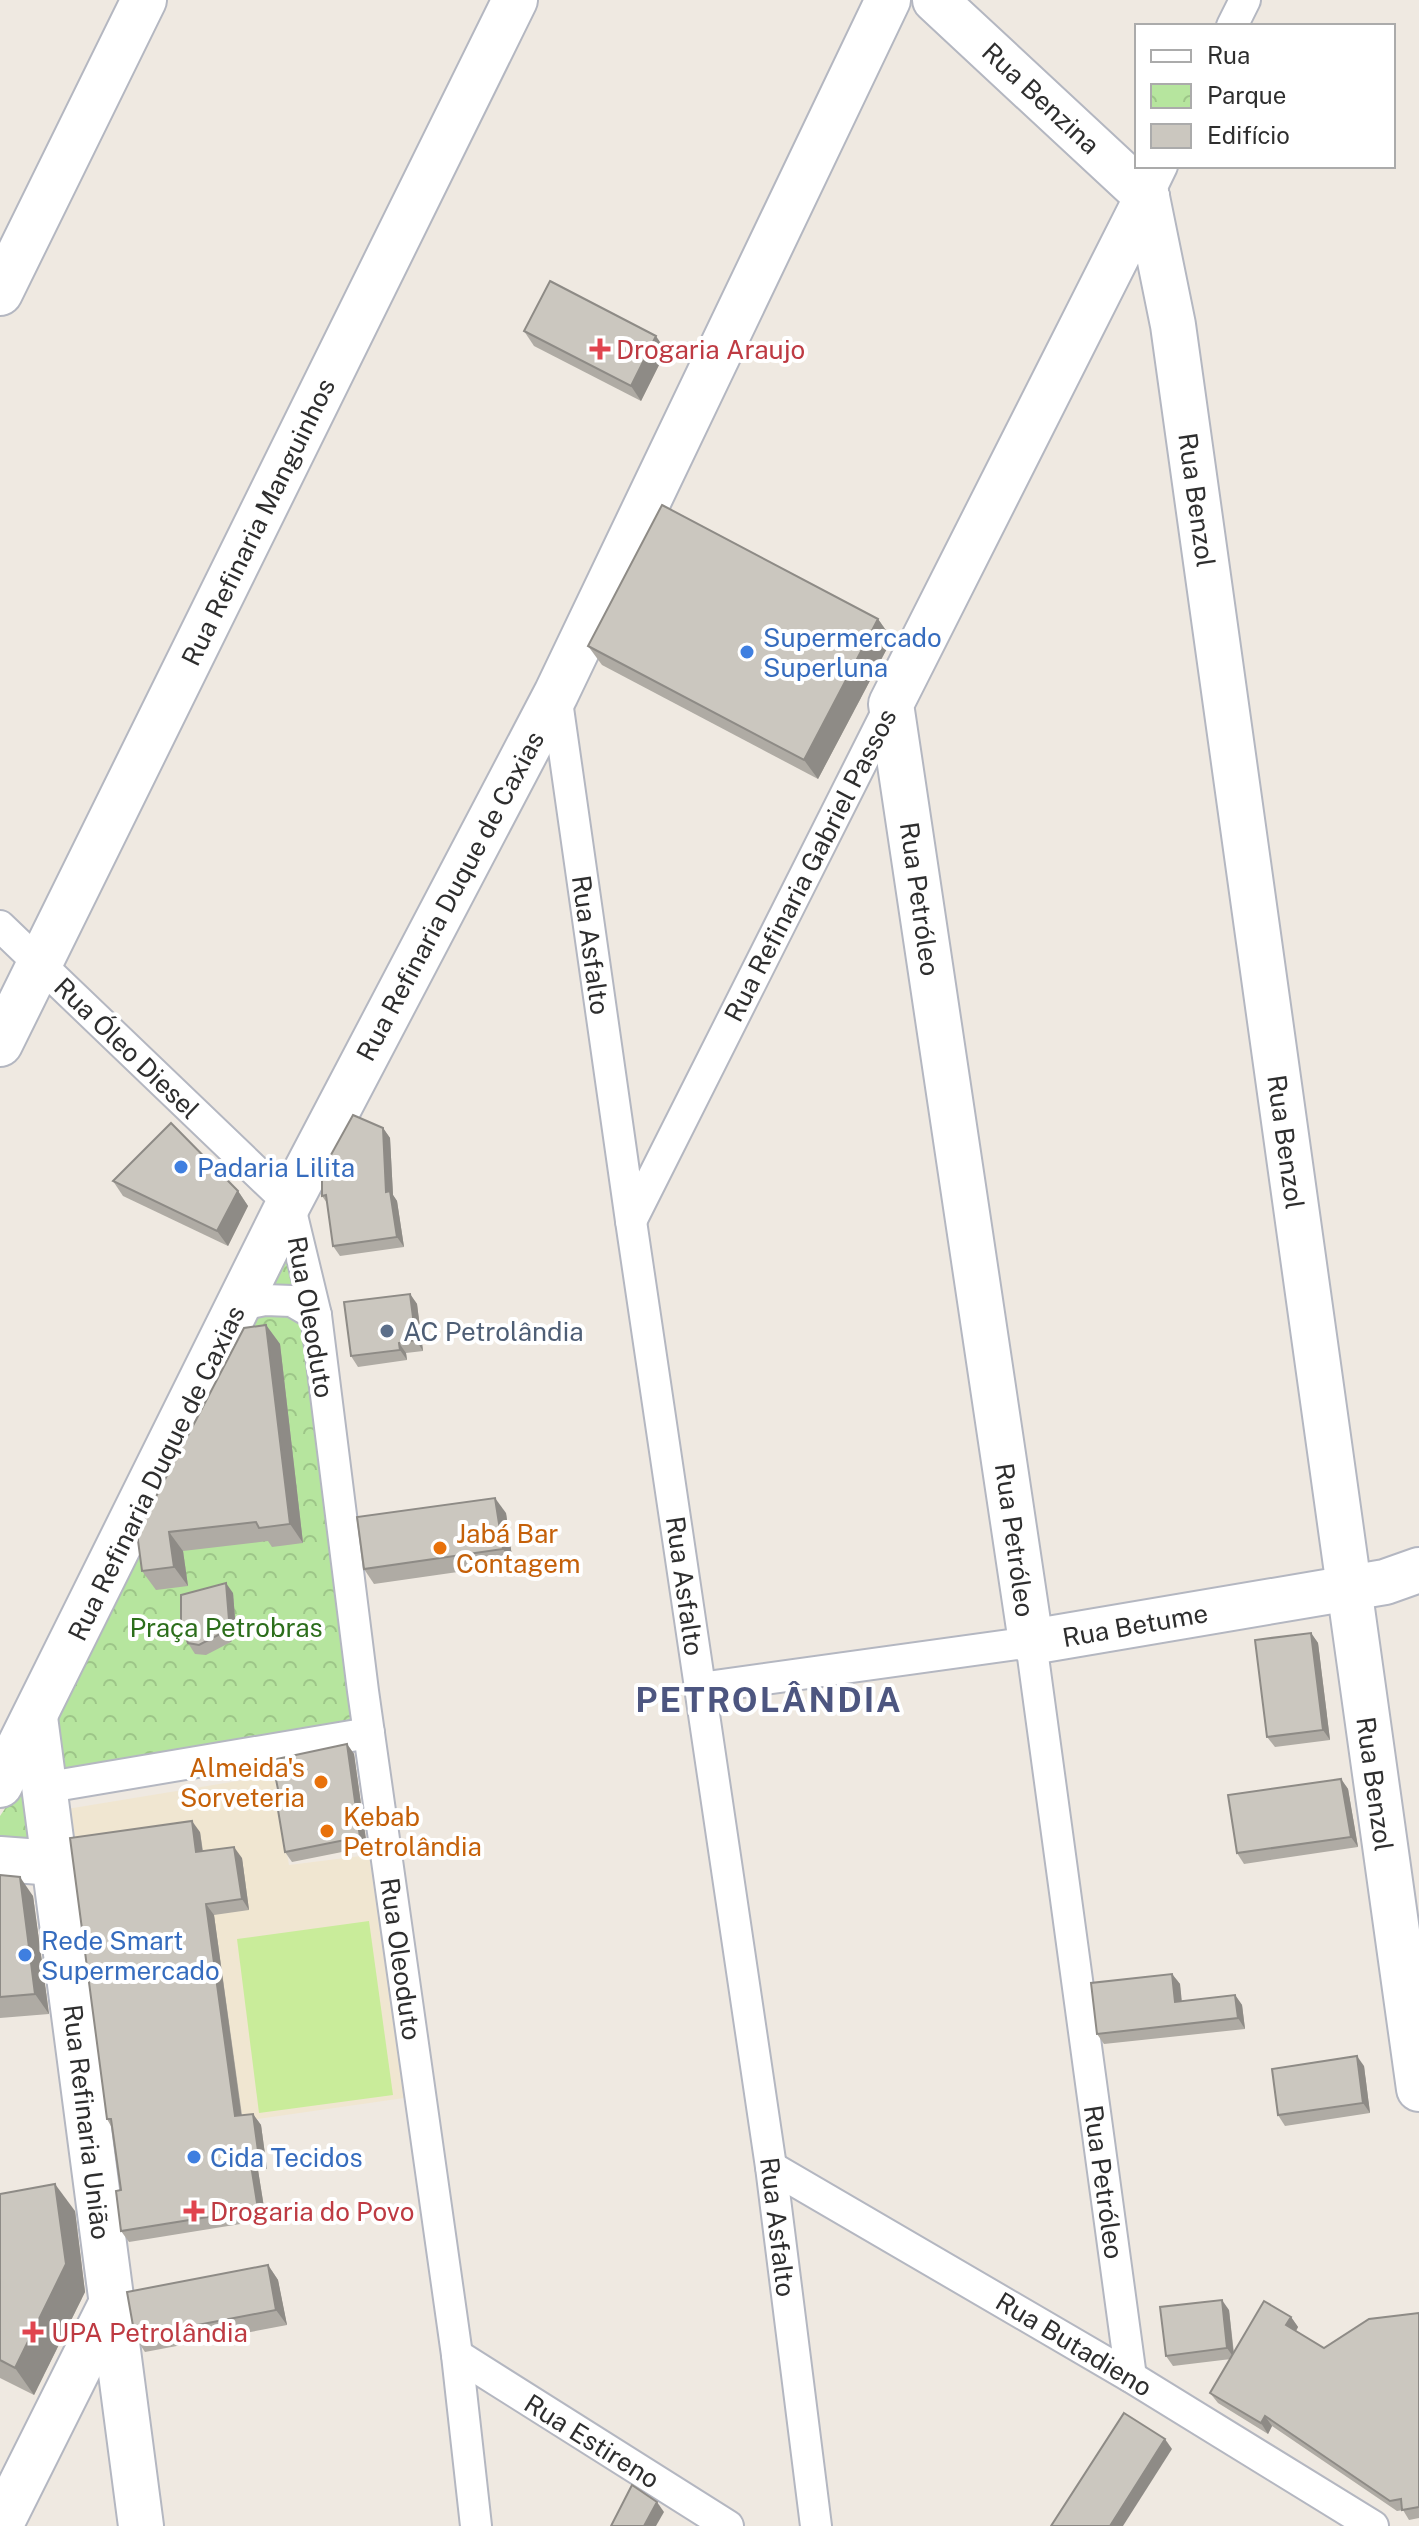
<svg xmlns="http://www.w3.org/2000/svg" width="1419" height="2526" font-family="'Public Sans',sans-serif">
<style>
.education{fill:#f0e6d1}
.park{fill:url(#park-crowns)}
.pitch{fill:#c9ec9a}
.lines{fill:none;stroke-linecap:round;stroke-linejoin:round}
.street-casing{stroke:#b4b7c1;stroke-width:34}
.secondary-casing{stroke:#b4b7c1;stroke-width:48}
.street{stroke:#fff;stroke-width:30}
.secondary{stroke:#fff;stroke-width:44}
.wall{fill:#afaba4}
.shaded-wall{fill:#8e8b86}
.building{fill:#cbc7bf;stroke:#8e8b86;stroke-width:2}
.health-dot{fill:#e0444e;stroke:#fff;stroke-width:3}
.shop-dot{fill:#3f7fe0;stroke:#fff;stroke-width:3}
.service-dot{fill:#5c6f8a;stroke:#fff;stroke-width:3}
.food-dot{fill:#e8710a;stroke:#fff;stroke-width:3}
.labels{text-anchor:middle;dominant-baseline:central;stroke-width:8;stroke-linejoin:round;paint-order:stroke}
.street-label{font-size:26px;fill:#2e2e2e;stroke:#fff}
.health-label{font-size:26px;fill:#be3a42;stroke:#fff;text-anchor:start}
.shop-label{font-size:26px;fill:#366cbe;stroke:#fff;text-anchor:start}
.service-label{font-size:26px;fill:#4e5e75;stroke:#fff;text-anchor:start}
.food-label{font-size:26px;fill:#c56008;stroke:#fff;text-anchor:start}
.park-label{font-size:26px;fill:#2c6e1b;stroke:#fff}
.district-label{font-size:34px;font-weight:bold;letter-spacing:2px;fill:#4d5680;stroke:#fff}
</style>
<defs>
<pattern id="park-crowns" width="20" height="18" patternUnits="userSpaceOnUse" patternTransform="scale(2)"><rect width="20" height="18" fill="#b6e59e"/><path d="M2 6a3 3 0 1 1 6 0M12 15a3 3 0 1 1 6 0" fill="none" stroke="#9dc588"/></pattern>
</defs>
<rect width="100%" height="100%" fill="#efe9e1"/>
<polygon class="education" points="274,1775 289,1865 369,1855 404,2098 104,2141 67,1809"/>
<g class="park">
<polygon points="281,1235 297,1295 258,1295"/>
<polygon points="286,1309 309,1321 361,1729 60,1772 50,1709 253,1314"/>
<polygon points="27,1776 37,1845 0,1841 0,1816"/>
</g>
<polygon class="pitch" points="369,1921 393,2095 259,2113 237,1939"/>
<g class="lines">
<g class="street-casing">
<g id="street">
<polyline points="1232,26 1245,0"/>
<polyline points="1147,197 1162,166"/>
<polyline points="556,694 631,1221 771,2167 816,2526"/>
<polyline points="0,926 289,1203 316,1315 363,1691 457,2355 476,2526"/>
<polyline points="631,1221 891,704"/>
<polyline points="239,1305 265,1300 292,1301 316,1315"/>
<polyline points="700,1688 1031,1642 1131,2377"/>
<polyline points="43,1788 369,1733"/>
<polyline points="771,2167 1131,2377 1373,2526"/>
<polyline points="457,2355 728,2526"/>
</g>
</g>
<g class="secondary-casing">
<g id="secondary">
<polyline points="935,0 1147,197"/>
<polyline points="1147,197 1173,325 1419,2089"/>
<polyline points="1147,197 891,704 1031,1642 1385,1582 1419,1570"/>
<polyline points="0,293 144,0"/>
<polyline points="0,1044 515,0"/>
<polyline points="35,1717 141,2526"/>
<polyline points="0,1785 289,1203 556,694 888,0"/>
<polyline points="0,1859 54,1863"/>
<polyline points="0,2526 111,2304"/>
</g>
</g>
<use href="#street" class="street"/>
<use href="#secondary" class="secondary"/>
</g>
<g class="wall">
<polygon points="524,331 666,351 641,401 534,346"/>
<polygon points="878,619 892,639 818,779 602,665 588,646"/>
<polygon points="383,1128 390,1138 393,1195 397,1201 404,1247 340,1256 333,1246 327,1203 322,1196"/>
<polygon points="113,1181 238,1191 248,1206 228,1246 123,1196"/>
<polygon points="410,1294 417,1304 423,1351 406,1353 407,1360 358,1367 351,1356"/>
<polygon points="266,1325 280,1344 303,1543 272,1547 268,1541 183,1551 188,1586 156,1590 142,1571"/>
<polygon points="506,1513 513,1564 374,1584 364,1569"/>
<polygon points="233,1593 236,1631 231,1642 206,1655 195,1654 188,1643"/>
<polygon points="1311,1633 1318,1643 1330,1740 1275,1747 1267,1737"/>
<polygon points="347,1744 354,1754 367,1847 292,1862 285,1852 281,1804"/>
<polygon points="1341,1779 1348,1789 1358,1847 1244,1864 1237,1853"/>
<polygon points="200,1832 203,1851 242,1858 249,1910 214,1915 242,2115 253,2114 261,2125 267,2169 258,2170 266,2220 129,2242 121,2231 121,2190 112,2128 107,2119"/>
<polygon points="0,1875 33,1896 49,2014 0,2018"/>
<polygon points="1172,1974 1180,1984 1181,2001 1235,1995 1242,2005 1245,2029 1104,2044 1097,2034"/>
<polygon points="1364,2066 1370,2113 1285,2126 1278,2115"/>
<polygon points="0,2194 75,2211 85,2292 34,2395 0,2378"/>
<polygon points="268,2265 278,2280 287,2325 145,2352 135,2337"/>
<polygon points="1229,2310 1234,2353 1291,2317 1298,2327 1296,2331 1324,2348 1419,2313 1419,2518 1409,2520 1403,2510 1397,2511 1272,2426 1268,2434 1218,2403 1210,2393 1231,2359 1173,2366 1166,2356"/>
</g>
<g class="shaded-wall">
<polygon points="656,336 666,351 641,401 631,386"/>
<polygon points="878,619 892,639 818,779 804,760"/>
<polygon points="383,1128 390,1138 393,1195 397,1201 404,1247 397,1237 386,1192"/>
<polygon points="238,1191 248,1206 228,1246 217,1231"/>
<polygon points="410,1294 417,1304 423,1351 416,1340"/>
<polygon points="266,1325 280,1344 303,1543 290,1524"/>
<polygon points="399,1343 406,1353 407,1360 400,1350"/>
<polygon points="495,1498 506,1513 513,1564 503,1549"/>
<polygon points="169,1532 183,1551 188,1586 174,1567"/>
<polygon points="226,1583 233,1593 236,1631 231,1642 224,1632"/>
<polygon points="1311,1633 1318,1643 1330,1740 1323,1730"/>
<polygon points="347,1744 354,1754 367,1847 360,1837"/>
<polygon points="1341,1779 1348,1789 1358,1847 1351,1837"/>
<polygon points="192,1821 200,1832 204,1863 196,1852"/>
<polygon points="234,1847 242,1858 249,1910 242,1899"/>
<polygon points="20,1877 33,1896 49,2014 35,1994"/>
<polygon points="206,1904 214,1915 243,2127 235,2116"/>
<polygon points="1172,1974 1180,1984 1183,2012 1175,2002"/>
<polygon points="1235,1995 1242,2005 1245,2029 1238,2018"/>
<polygon points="1357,2056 1364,2066 1370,2113 1363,2103"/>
<polygon points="253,2114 261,2125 267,2169 259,2158"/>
<polygon points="250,2159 258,2170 266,2220 258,2209"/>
<polygon points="55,2184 75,2211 85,2292 34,2395 15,2368"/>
<polygon points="268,2265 278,2280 287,2325 276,2310"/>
<polygon points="1222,2300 1229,2310 1234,2358 1227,2348"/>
<polygon points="1291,2317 1298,2327 1293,2336 1286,2325"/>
<polygon points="1265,2416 1272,2426 1268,2434 1261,2423"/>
<polygon points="1165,2439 1172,2449 1123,2526 1110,2526"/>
<polygon points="657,2502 664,2512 656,2526 644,2526"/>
</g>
<g class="building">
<polygon points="550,281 656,336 631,386 524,331"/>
<polygon points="662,505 878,619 804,760 588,646"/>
<polygon points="353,1115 383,1128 386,1192 390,1191 397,1237 333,1246 326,1195 322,1196 322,1171"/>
<polygon points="171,1123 238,1191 217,1231 113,1181"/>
<polygon points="410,1294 416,1340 399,1343 400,1350 351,1356 344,1302"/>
<polygon points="266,1325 290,1524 259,1528 256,1522 169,1532 174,1567 142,1571 137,1533 244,1328"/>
<polygon points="495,1498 503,1549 364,1569 357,1517"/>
<polygon points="226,1583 229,1620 224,1632 199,1645 188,1643 181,1625 181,1595"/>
<polygon points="1311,1633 1323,1730 1267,1737 1255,1640"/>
<polygon points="347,1744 360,1837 285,1852 277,1804 281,1804 272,1760"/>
<polygon points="1341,1779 1351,1837 1237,1853 1228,1795"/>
<polygon points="192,1821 196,1852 234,1847 242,1899 206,1904 235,2116 253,2114 259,2158 250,2159 258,2209 121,2231 116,2191 121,2190 111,2119 107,2119 70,1838"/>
<polygon points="0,1875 20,1877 35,1994 0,1997"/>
<polygon points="1172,1974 1175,2002 1235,1995 1238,2018 1097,2034 1091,1983"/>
<polygon points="1357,2056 1363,2103 1278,2115 1272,2069"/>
<polygon points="55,2184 66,2264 15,2368 0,2360 0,2194"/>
<polygon points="268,2265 276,2310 135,2337 127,2292"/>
<polygon points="1222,2300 1227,2348 1166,2356 1160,2307"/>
<polygon points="1264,2301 1291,2317 1286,2325 1324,2348 1369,2319 1419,2313 1419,2507 1402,2510 1401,2499 1390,2501 1265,2416 1261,2423 1210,2393"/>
<polygon points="1124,2413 1165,2439 1110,2526 1051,2526"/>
<polygon points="632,2485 657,2502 644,2526 611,2526"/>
</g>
<g class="health-dot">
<path d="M596 337h8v8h8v8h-8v8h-8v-8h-8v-8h8z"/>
<path d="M190 2199h8v8h8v8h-8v8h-8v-8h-8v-8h8z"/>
<path d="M29 2320h8v8h8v8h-8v8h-8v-8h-8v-8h8z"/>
</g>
<g class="shop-dot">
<circle cx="747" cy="652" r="8"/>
<circle cx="181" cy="1167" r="8"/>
<circle cx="25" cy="1955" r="8"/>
<circle cx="194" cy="2157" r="8"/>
</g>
<circle class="service-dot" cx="387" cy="1331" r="8"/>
<g class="food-dot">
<circle cx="440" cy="1548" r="8"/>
<circle cx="321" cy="1782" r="8"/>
<circle cx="327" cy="1831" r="8"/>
</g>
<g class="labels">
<g class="street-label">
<text transform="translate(1041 98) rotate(43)">Rua Benzina</text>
<text transform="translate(1197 500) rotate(82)">Rua Benzol</text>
<text transform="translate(258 522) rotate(-64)">Rua Refinaria Manguinhos</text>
<text transform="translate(810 865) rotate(-63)">Rua Refinaria Gabriel Passos</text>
<text transform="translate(450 896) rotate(-62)">Rua Refinaria Duque de Caxias</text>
<text transform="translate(920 899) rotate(82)">Rua Petróleo</text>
<text transform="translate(591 945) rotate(82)">Rua Asfalto</text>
<text transform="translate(127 1048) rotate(44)">Rua Óleo Diesel</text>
<text transform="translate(1286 1142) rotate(82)">Rua Benzol</text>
<text transform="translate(311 1317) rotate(80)">Rua Oleoduto</text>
<text transform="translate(156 1473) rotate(-64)">Rua Refinaria Duque de Caxias</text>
<text transform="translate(1015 1540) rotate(82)">Rua Petróleo</text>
<text transform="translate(685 1586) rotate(82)">Rua Asfalto</text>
<text transform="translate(1135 1625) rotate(-10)">Rua Betume</text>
<text transform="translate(1375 1784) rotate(82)">Rua Benzol</text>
<text transform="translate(401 1959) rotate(82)">Rua Oleoduto</text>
<text transform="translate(87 2122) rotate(83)">Rua Refinaria União</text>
<text transform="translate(1104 2182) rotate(82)">Rua Petróleo</text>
<text transform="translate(778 2227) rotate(83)">Rua Asfalto</text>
<text transform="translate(1074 2344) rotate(31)">Rua Butadieno</text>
<text transform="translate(592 2441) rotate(32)">Rua Estireno</text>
</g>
<g class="health-label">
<text x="616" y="349">Drogaria Araujo</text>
<text x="210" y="2211">Drogaria do Povo</text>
<text x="51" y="2332">UPA Petrolândia</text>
</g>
<g class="shop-label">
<text x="763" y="637">Supermercado<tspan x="763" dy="30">Superluna</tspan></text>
<text x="197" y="1167">Padaria Lilita</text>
<text x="41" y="1940">Rede Smart<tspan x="41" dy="30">Supermercado</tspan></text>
<text x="210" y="2157">Cida Tecidos</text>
</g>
<g class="service-label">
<text x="403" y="1331">AC Petrolândia</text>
</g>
<g class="food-label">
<text x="456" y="1533">Jabá Bar<tspan x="456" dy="30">Contagem</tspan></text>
<text x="305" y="1767" text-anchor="end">Almeida's<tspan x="305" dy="30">Sorveteria</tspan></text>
<text x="343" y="1816">Kebab<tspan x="343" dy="30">Petrolândia</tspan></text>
</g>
<g class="park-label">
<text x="226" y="1627">Praça Petrobras</text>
</g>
<g class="district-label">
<text x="769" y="1700">PETROLÂNDIA</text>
</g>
</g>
<rect x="1135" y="24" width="260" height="144" fill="#ffffff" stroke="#ababab" stroke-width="2"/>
<rect x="1151" y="50" width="40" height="12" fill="#ffffff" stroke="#ababab" stroke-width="2"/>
<text x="1207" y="64" font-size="24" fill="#2e2e2e">Rua</text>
<rect x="1151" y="84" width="40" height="24" fill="url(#park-crowns)" stroke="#ababab" stroke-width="2"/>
<text x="1207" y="104" font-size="24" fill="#2e2e2e">Parque</text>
<rect x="1151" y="124" width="40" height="24" fill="#cbc7bf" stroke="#ababab" stroke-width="2"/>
<text x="1207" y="144" font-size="24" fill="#2e2e2e">Edifício</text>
</svg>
